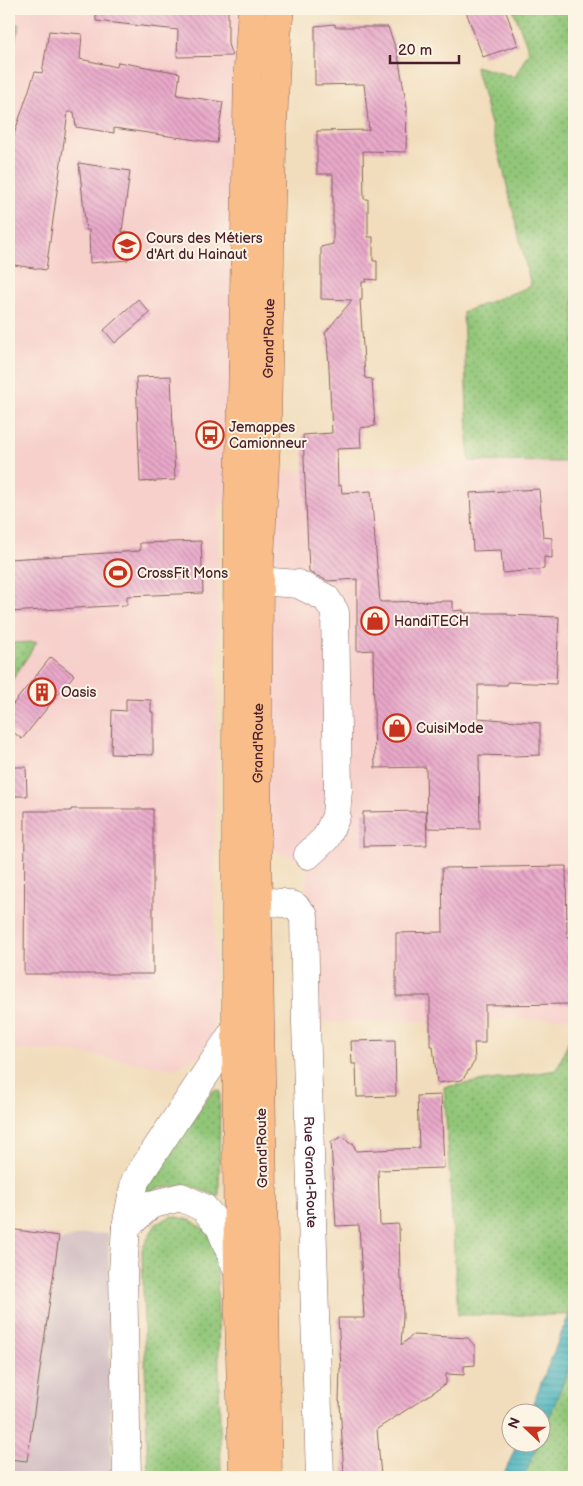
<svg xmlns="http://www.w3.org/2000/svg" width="583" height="1486" font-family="'Balsamiq Sans',sans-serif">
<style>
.built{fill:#f7d0cc}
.industrial{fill:#d2bec3}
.grass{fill:url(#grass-dots);stroke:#6e7252}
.water{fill:url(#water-rules);stroke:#466874}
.building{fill:url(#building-back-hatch)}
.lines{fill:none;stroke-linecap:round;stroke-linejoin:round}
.minor-casing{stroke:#84625e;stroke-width:29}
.primary-casing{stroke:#84625e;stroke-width:29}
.minor{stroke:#fff;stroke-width:28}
.primary{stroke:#f8bd89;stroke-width:28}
.labels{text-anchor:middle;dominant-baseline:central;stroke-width:4;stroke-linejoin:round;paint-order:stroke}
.poi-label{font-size:14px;fill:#4a1f2b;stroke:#fcf5e5;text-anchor:start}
.street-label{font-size:14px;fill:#4a1f2b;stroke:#fcf5e5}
</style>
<defs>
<pattern id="grass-dots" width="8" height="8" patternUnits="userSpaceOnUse" patternTransform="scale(1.25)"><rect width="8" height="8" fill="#91c678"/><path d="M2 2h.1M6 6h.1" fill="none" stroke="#78a063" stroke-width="1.8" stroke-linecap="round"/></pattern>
<pattern id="water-rules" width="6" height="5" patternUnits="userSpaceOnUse" patternTransform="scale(1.25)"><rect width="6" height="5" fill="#43b2bc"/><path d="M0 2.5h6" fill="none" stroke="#3a9099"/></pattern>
<pattern id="building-back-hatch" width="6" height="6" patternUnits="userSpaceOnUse" patternTransform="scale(1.25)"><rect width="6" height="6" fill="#e9a9ca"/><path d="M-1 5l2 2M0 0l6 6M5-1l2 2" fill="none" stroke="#bf89a4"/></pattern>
</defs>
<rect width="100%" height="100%" fill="#fcf5e5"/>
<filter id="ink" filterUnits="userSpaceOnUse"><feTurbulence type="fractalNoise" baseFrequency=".02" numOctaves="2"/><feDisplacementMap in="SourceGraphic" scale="10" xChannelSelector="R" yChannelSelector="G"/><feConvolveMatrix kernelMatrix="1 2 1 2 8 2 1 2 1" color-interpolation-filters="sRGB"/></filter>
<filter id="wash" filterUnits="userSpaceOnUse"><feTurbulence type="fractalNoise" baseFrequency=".0096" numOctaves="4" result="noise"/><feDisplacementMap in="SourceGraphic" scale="20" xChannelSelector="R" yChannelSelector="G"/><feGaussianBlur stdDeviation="1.12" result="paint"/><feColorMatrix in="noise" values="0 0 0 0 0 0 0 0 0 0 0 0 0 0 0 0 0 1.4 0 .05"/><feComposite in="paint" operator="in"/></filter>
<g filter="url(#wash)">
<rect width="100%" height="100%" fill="#f1ddbc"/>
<g class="built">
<polygon points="10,9 264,9 238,504 219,504 213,1041 196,1058 175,1069 73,1052 9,1050 9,685 37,643 9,643 9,58 20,25 9,20"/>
<polygon points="469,461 574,462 574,1018 407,1022 306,1022 304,916 308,862 257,846 265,472"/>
</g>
<polygon class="industrial" points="9,1233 59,1241 85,1234 108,1233 111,1477 9,1477"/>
<g class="grass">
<polygon points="513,9 574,9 574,462 469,461 463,312 531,286 502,165 475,66 515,77 529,51"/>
<polygon points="9,20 20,25 9,58"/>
<polygon points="37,642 9,685 9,643"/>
<polygon points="574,1027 574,1477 503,1477 517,1444 540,1444 540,1414 529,1413 569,1315 458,1315 444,1087 557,1070"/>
<polygon points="214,1090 220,1091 219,1197 190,1186 160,1187 140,1198 148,1178"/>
<polygon points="172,1216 191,1220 209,1233 215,1251 217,1266 221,1477 148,1477 142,1249 156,1224"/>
</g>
<g class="water">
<polygon points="574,1302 574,1356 541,1438 540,1414 529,1413"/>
<polygon points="517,1444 538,1444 524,1477 503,1477"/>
</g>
<g id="blocks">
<g class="building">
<polygon points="96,9 228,10 228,44 232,56 177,57 178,30 96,21"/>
<polygon points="465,9 505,9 518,45 483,57"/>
<polygon points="335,24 335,27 388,27 398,55 407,108 406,152 363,151 364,199 368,199 368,237 373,237 373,261 377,261 377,280 366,279 366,282 362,282 362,300 360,300 365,378 372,379 375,426 360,428 361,448 337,449 338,486 341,485 342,493 371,491 380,602 453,601 453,611 463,610 463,613 507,613 507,615 559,617 556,684 507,682 507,685 478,685 478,718 540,723 540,755 515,756 479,755 480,829 427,828 426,767 375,768 373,650 357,651 357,579 328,581 309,572 303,435 332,433 329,368 327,339 325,333 352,300 321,299 321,247 333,244 333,174 317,174 317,131 369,130 364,84 315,85 315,26"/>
<polygon points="49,31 82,34 80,59 117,67 118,62 180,73 177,95 223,102 217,143 114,128 114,133 76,127 74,112 68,112 46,270 9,264 9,149 35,72 42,73"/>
<polygon points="79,163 130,171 122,232 127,232 128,260 90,263 89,230 86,230"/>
<polygon points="138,299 150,313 115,343 104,330"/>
<polygon points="171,376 175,480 140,482 136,377"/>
<polygon points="539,489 543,537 552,538 552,558 544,557 544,569 503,573 501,550 473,551 470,493"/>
<polygon points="201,541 203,593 127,596 127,605 9,612 9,559 140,551 140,543"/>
<polygon points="51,657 74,675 22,739 9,729 9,709"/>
<polygon points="126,699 151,700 151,712 153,712 153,755 111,754 112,710 126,711"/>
<polygon points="9,767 26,767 27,796 9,796"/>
<polygon points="71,809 153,809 153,974 24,974 25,811 71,811"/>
<polygon points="426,811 427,845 363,846 363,812"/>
<polygon points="566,866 567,937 574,937 574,1004 485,1005 485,1043 474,1043 475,1061 462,1080 437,1083 433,1046 430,1046 430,996 396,996 396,933 443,932 442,868"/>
<polygon points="395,1040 396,1096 357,1097 356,1064 352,1064 351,1041"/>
<polygon points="441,1095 444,1168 378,1170 380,1225 398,1224 399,1226 400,1279 402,1279 403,1316 401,1345 413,1335 468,1338 475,1346 475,1365 464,1366 464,1375 446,1374 446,1384 377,1429 381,1477 344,1477 340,1402 339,1402 340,1368 341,1368 338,1318 364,1318 359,1225 336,1226 331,1142 343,1136 349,1143 353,1143 356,1151 419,1148 417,1096"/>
<polygon points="9,1229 59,1236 27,1461 9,1459"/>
</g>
</g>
</g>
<g filter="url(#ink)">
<use href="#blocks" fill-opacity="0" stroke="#84625e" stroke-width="1"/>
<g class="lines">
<g class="minor-casing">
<g id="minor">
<polyline points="259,581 298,584 326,598 335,612 338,790 336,816 326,838 308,855"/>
<path id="s1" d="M 257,901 L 283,903 L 295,906 L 304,916 L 306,1022 L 320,1477"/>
<polyline points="126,1227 150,1205 181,1197 204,1208 220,1227 238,1272"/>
<polyline points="127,1477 123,1271 126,1227 135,1181 236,1028"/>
</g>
</g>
<g class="primary-casing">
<g id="primary">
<polyline points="243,1477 238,1272 236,1028 236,750 238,504 242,405 248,67 252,9"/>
<path id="s2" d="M 268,1477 L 257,846 L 259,581 L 267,425 L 272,148 L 277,36 L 280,9"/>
</g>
</g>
<use href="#minor" class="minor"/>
<use href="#primary" class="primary"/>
</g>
</g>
<defs>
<g id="school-ring" transform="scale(1.4375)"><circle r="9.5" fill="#fcf5e5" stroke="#c8321e" stroke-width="1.5"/><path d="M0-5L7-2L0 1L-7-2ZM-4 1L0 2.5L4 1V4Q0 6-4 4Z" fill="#c8321e"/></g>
<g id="bus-ring" transform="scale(1.4375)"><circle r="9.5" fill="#fcf5e5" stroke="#c8321e" stroke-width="1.5"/><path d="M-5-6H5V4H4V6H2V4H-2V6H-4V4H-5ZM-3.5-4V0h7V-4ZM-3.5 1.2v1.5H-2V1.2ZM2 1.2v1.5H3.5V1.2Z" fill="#c8321e"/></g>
<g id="stadium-ring" transform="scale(1.4375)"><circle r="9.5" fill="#fcf5e5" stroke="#c8321e" stroke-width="1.5"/><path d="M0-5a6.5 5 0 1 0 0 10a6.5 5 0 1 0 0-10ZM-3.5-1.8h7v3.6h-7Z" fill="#c8321e"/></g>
<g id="shop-ring" transform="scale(1.4375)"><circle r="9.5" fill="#fcf5e5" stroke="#c8321e" stroke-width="1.5"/><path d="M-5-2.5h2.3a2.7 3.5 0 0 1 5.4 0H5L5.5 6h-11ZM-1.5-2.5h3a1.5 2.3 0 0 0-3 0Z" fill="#c8321e"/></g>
<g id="building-ring" transform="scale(1.4375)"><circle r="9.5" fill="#fcf5e5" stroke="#c8321e" stroke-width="1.5"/><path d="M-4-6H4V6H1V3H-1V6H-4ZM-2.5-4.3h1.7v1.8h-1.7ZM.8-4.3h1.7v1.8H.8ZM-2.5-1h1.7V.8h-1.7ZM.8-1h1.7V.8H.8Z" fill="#c8321e"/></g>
</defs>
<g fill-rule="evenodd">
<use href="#school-ring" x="127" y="246"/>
<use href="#bus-ring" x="210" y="435"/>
<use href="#stadium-ring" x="118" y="573"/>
<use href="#shop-ring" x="375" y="621"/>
<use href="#building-ring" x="42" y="692"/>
<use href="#shop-ring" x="397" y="728"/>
</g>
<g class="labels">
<g class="poi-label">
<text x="146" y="238">Cours des Métiers<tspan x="146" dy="16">d'Art du Hainaut</tspan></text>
<text x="229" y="427">Jemappes<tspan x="229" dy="16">Camionneur</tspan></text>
<text x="137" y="573">CrossFit Mons</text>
<text x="394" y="621">HandiTECH</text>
<text x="61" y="692">Oasis</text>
<text x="416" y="728">CuisiMode</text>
</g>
<g class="street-label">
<text stroke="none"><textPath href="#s2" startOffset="1139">Grand'Route</textPath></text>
<text stroke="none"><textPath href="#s2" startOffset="734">Grand'Route</textPath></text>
<text transform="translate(262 1148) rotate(-91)">Grand'Route</text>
<text stroke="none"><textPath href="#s1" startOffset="308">Rue Grand-Route</textPath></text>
</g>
</g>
<rect width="583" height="1486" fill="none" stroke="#fcf5e5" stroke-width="30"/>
<g transform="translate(526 1428) rotate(292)"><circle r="24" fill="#fcf5e5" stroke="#b59f9b"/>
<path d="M0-4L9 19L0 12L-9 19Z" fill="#c8321e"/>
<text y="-8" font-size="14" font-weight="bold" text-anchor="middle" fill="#4a1f2b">N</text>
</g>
<path d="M390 55v8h69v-8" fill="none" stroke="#4a1f2b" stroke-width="2.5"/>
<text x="398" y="55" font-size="15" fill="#4a1f2b" stroke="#fcf5e5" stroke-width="4" paint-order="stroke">20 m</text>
</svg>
